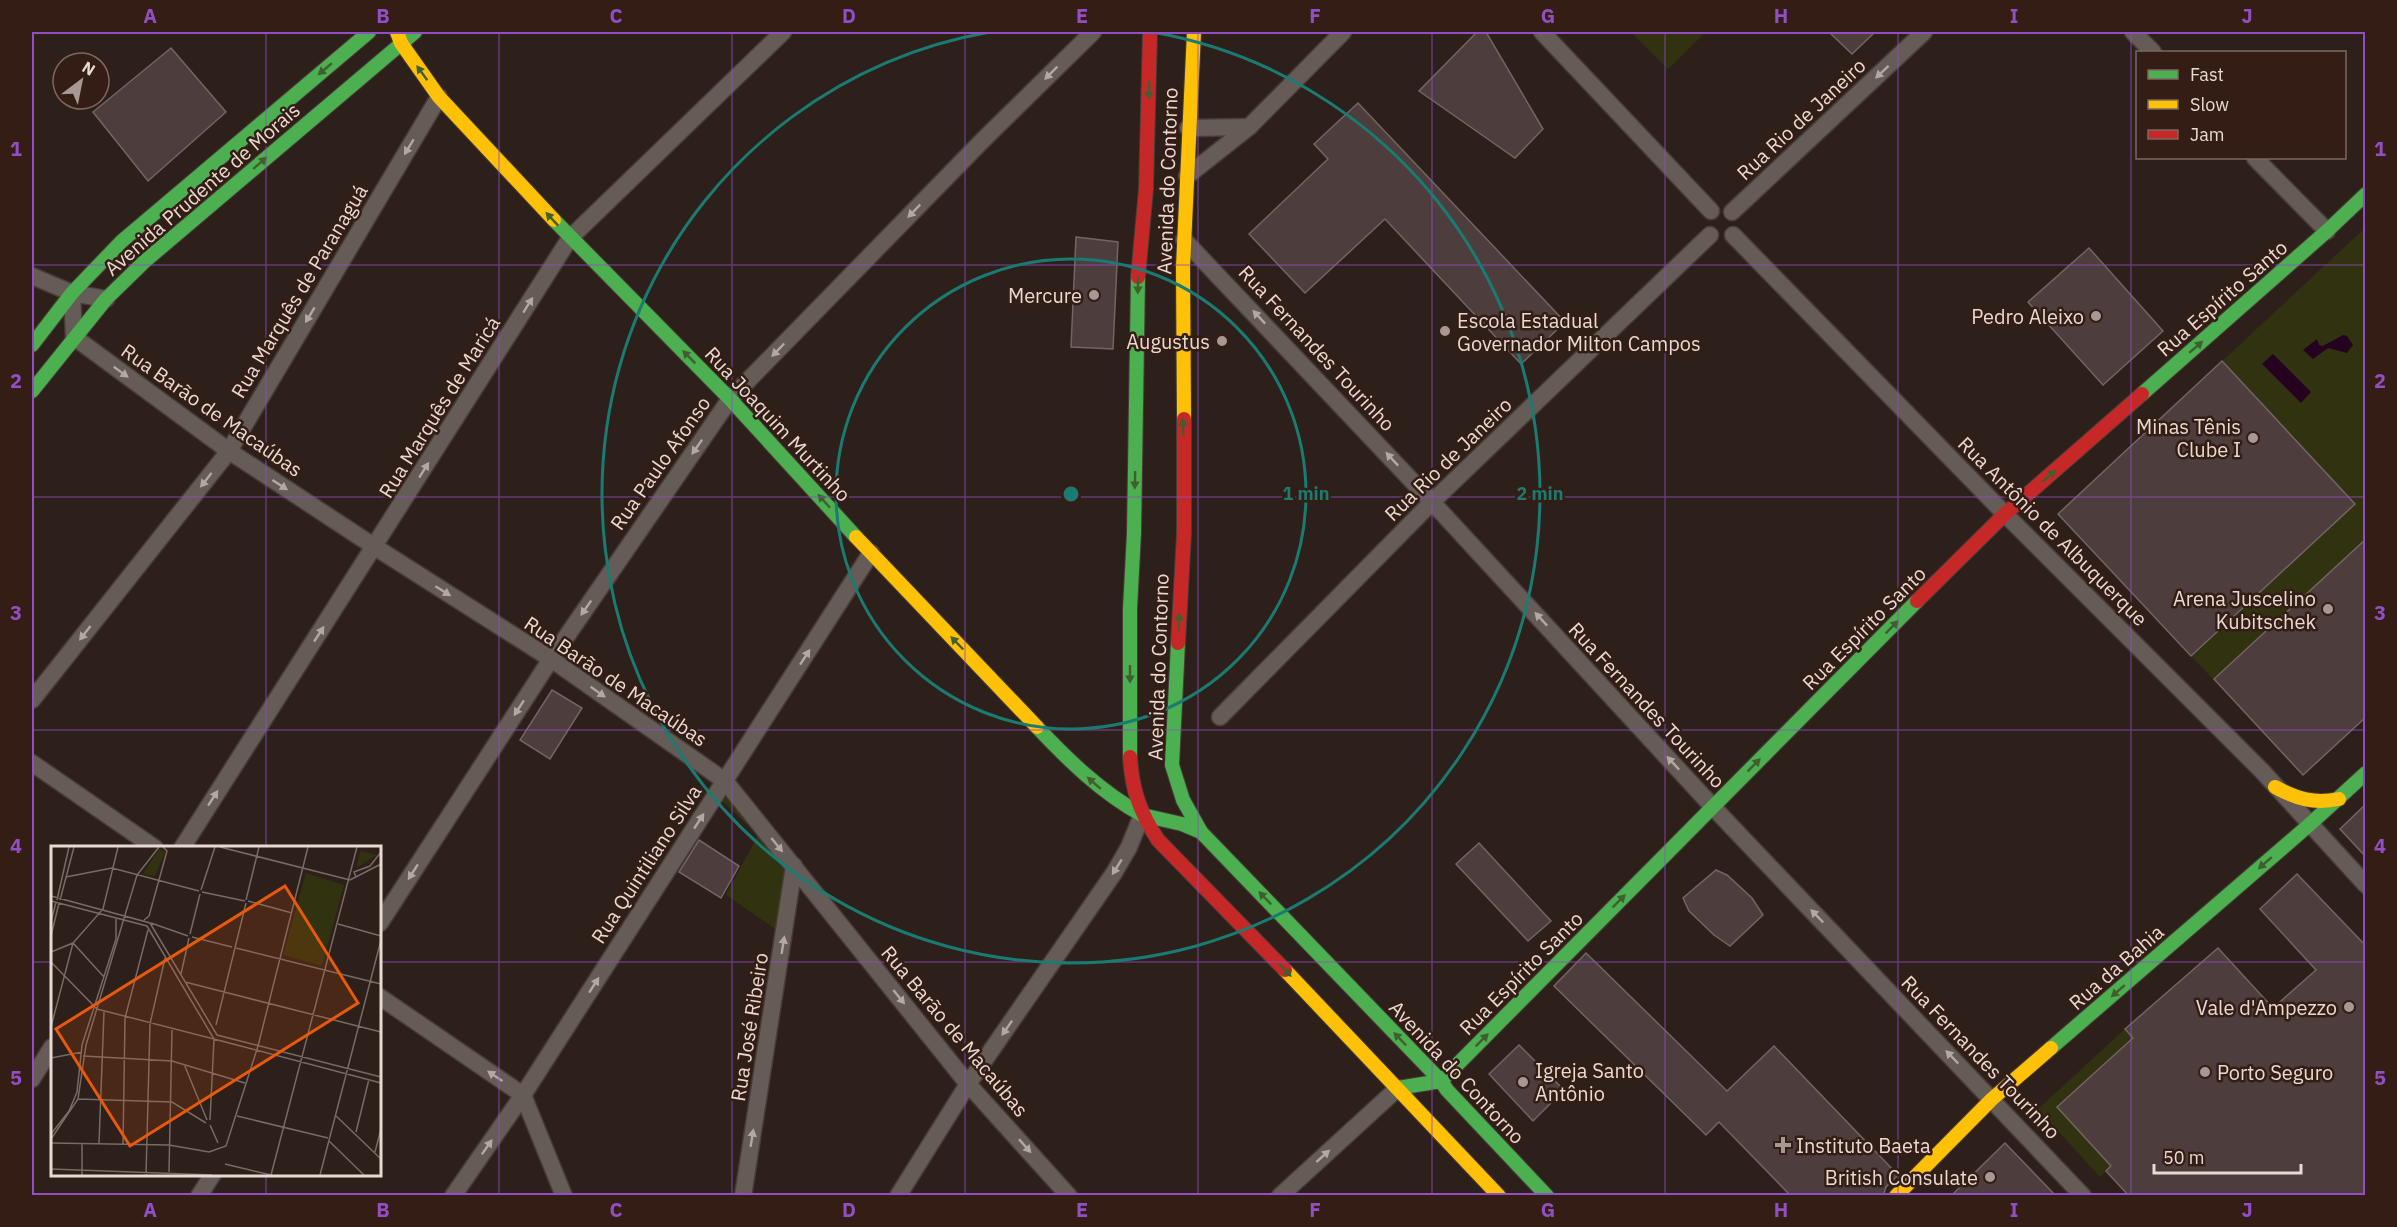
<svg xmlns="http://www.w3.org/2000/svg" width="2397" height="1227" font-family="'IBM Plex Sans',sans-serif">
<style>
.green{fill:#313210}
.water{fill:#250320}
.building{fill:#4d3d3d;stroke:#726564;stroke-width:1.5}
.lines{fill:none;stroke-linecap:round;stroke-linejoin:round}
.street-casing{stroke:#473c39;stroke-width:19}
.fast-casing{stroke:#473c39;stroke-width:16}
.slow-casing{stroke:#473c39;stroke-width:16}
.jam-casing{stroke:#473c39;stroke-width:16}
.street{stroke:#665c57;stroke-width:16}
.fast{stroke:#4caf50;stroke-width:14}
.slow{stroke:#ffc107;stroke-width:14}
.jam{stroke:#c62828;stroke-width:14}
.oneway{fill:#3f5f2f}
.oneway2{fill:#b5a7a1}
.grid{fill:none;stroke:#914fc3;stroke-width:1.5;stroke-opacity:0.55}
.ring{fill:none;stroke:#1a7b73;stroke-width:3}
.poi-dot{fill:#a79893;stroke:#341d14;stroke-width:2}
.labels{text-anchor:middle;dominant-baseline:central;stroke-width:5;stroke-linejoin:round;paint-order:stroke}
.street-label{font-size:20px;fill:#e9d9d3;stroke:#341d14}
.poi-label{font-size:20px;fill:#e9d9d3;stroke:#341d14;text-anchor:end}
.inset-road{fill:none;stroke:#786a65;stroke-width:1.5}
.view{fill:#e8590c;fill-opacity:0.15;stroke:#e8590c;stroke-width:3}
.inset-edge{fill:none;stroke:#e9d9d3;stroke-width:3}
.centre{fill:#1a7b73;stroke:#341d14;stroke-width:3}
.ring-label{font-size:18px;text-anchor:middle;font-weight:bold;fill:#1a7b73;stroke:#341d14;stroke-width:5;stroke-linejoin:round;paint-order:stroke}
.neatline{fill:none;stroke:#914fc3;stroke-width:2}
.grid-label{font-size:20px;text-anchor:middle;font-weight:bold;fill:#914fc3}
</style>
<rect width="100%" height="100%" fill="#2d201b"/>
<g class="green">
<polygon points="1637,32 1706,32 1668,69 1634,35"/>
<polygon points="2365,228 2365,717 2303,775 2058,514"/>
<polygon points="727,783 792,868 784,935 726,895 758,835 718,797"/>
<polygon points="2125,1029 2133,1038 2057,1107 2111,1166 2100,1177 2038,1109"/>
</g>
<g class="water">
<polygon points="2343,335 2347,336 2353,345 2347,353 2328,348 2313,359 2303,350 2317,339 2319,345 2323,346"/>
<polygon points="2273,354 2311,392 2301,403 2262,364"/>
</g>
<g class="building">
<polygon points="1477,32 1486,32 1543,129 1515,158 1419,91"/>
<polygon points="1829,32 1875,32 1852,54"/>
<polygon points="171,48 226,112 148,181 93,112"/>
<polygon points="1358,103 1565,322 1521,364 1385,219 1305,293 1249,234 1328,159 1314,144"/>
<polygon points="1076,237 1118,242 1113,349 1071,347"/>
<polygon points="2089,248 2163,331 2103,385 2028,302"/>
<polygon points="2222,361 2355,504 2191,656 2058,514"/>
<polygon points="2366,539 2366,717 2303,775 2214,679"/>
<polygon points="552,690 582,708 550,759 520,740"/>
<polygon points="2366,804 2366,857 2340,829"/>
<polygon points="699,840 739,866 721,898 679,872"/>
<polygon points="1479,843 1551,921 1528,941 1456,864"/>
<polygon points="1716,870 1727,875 1752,898 1763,915 1730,946 1714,935 1689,911 1683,898"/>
<polygon points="2297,874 2366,946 2366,1196 2129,1196 2106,1171 2111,1166 2057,1107 2133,1038 2125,1029 2218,948 2273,1008 2316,970 2260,909"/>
<polygon points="1586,953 1727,1091 1774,1046 1898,1175 1886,1187 1883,1196 1791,1196 1719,1122 1706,1135 1554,986"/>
<polygon points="1519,1045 1564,1090 1533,1121 1489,1074"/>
<polygon points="2005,1143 2056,1196 1951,1196"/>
</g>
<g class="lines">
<g class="street-casing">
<g id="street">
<polyline points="1542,32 1711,211"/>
<polyline points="2133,32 2153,52"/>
<polyline points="1188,128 1249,127"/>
<polyline points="2255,158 2327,231"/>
<polyline points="1187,176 1249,127 1343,32"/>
<polyline points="1732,212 1924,32"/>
<polyline points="1733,235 2005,514 2262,771 2366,885"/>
<polyline points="1184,240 1432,502 1712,806 2083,1196"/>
<polyline points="32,276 72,293 106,299"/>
<polyline points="72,293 74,337 229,451 375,547 551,659 725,781 968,1084 1069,1196"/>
<polyline points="32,700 229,451 439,97"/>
<polyline points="1220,717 1432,502 1710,235"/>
<polyline points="32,763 155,848"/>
<polyline points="182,848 570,238 783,32"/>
<polyline points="380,923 551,659 730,399 983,140 1093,32"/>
<polyline points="380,997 523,1095 564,1196"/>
<polyline points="32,1079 52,1047"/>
<polyline points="199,1196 213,1174"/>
<polyline points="453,1196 523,1095 871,553"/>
<polyline points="743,1196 794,866"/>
<polyline points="898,1196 968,1084 1114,873 1129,847 1142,815"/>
<polyline points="1280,1196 1398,1088"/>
</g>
</g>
<g class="fast-casing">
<g id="fast">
<polyline points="554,220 730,399 856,537"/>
<polyline points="32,345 72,293 122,241 369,32"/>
<polyline points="32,391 106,299 145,261 415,32"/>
<polyline points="2142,394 2327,231 2366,194"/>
<polyline points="1178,643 1172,765 1183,800 1201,832 1441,1081 1447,1090 1547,1196"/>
<path d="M 1037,727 C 1069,761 1101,792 1142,815"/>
<polyline points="1130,757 1130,609 1134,533 1138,277"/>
<polyline points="1142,815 1182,824 1201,832"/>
<polyline points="2051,1048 2309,825 2366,773"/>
<polyline points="1398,1088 1441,1081 1917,601"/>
</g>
</g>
<g class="slow-casing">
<g id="slow">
<polyline points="397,32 401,43 439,97 554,220"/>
<polyline points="1184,419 1183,267 1194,32"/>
<polyline points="856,537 1037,727"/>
<path d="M 2275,787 C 2297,799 2314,804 2339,799"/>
<polyline points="1285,970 1499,1196"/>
<polyline points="1896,1196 1992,1099 2051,1048"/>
</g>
</g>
<g class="jam-casing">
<g id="jam">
<polyline points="1138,277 1146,189 1150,32"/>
<polyline points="1917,601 2005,514 2142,394"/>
<polyline points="1178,643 1184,534 1184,419"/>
<path d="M 1130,757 C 1132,791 1140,812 1158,840 L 1285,970"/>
</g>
</g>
<use href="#street" class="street"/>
<use href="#fast" class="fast"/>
<use href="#slow" class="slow"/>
<use href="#jam" class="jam"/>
</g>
<defs><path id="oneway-solid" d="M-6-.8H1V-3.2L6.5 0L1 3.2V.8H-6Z" transform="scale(1.5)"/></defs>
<g class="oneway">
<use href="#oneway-solid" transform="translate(325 69) rotate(140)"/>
<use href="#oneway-solid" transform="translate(422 73) rotate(-126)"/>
<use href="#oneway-solid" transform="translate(1149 90) rotate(92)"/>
<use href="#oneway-solid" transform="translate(260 163) rotate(-41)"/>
<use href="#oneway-solid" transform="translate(552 219) rotate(-133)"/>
<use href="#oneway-solid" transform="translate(1138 285) rotate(91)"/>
<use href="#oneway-solid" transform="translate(2196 347) rotate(-41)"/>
<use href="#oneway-solid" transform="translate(689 357) rotate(-135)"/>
<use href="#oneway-solid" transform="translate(1183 427) rotate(-90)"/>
<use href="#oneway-solid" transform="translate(2049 476) rotate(-41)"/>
<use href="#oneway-solid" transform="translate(1135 480) rotate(91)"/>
<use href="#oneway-solid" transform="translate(824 501) rotate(-132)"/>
<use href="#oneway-solid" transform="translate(1179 622) rotate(-87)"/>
<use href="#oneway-solid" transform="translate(1892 627) rotate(-45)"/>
<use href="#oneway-solid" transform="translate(957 643) rotate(-134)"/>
<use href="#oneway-solid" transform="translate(1130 674) rotate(90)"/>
<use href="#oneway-solid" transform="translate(1754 765) rotate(-45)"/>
<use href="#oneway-solid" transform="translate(1094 783) rotate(-139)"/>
<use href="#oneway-solid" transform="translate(2265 863) rotate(139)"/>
<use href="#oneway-solid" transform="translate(1265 898) rotate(-134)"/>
<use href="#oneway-solid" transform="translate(1619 901) rotate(-45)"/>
<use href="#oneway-solid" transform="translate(1285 970) rotate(46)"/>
<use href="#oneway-solid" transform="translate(2118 991) rotate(139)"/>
<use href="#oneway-solid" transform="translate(1400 1039) rotate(-134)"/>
<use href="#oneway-solid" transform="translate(1482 1040) rotate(-45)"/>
</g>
<g class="oneway2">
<use href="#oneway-solid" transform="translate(1882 72) rotate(137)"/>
<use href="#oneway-solid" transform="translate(1051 73) rotate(135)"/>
<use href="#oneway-solid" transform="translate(409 147) rotate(121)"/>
<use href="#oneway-solid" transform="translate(914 211) rotate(134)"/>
<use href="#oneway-solid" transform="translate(528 305) rotate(-58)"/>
<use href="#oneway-solid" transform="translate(310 315) rotate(121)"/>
<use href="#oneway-solid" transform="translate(1259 317) rotate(-133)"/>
<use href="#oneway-solid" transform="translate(778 350) rotate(134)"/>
<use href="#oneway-solid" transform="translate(121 372) rotate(36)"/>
<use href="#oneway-solid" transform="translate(697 447) rotate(125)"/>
<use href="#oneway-solid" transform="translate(1392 459) rotate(-133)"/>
<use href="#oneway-solid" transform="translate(424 470) rotate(-58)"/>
<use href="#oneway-solid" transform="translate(206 480) rotate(128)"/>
<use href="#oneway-solid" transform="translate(280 485) rotate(33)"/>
<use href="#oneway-solid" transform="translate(443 591) rotate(32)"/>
<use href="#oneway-solid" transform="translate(586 608) rotate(125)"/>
<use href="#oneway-solid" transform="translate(1541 619) rotate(-133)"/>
<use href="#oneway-solid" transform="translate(85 633) rotate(128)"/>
<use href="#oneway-solid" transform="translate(319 634) rotate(-57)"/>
<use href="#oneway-solid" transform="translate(805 657) rotate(-57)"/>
<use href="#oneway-solid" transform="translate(598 692) rotate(35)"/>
<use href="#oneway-solid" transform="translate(519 708) rotate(123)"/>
<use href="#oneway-solid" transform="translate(1673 763) rotate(-133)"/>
<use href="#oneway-solid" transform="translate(213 798) rotate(-57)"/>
<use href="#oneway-solid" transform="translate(699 821) rotate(-57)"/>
<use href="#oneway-solid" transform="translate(777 845) rotate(51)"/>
<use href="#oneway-solid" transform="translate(1117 867) rotate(122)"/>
<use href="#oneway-solid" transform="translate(413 872) rotate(123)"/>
<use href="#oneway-solid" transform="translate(1817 916) rotate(-134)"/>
<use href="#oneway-solid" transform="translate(783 945) rotate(-81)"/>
<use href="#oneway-solid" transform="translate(594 985) rotate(-57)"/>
<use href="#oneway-solid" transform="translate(899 997) rotate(51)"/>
<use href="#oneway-solid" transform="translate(1007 1028) rotate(125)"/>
<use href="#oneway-solid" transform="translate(1952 1057) rotate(-134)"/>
<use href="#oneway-solid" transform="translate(495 1076) rotate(-146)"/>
<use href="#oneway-solid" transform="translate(752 1138) rotate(-81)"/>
<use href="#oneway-solid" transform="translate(1025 1146) rotate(48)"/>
<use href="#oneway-solid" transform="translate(487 1147) rotate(-55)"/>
<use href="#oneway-solid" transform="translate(1323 1156) rotate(-42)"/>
</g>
<path class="grid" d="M 266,32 L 266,848M 499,32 L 499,1196M 732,32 L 732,1196M 965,32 L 965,1196M 1198,32 L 1198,1196M 1432,32 L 1432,1196M 1665,32 L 1665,1196M 1898,32 L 1898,1196M 2131,32 L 2131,1196M 32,265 L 2366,265M 32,497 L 2366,497M 32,730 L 2366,730M 32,962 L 52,962M 380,962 L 2366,962M 266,1174 L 266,1196"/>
<g class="ring">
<circle cx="1071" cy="494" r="235"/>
<path d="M1152 32A469 469 0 1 1 990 32"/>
</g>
<g class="poi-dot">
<circle cx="1094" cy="295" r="6"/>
<circle cx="2096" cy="316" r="6"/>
<circle cx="1445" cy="331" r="6"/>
<circle cx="1222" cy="341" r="6"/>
<circle cx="2253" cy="438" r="6"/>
<circle cx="2328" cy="609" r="6"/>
<circle cx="2349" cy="1007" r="6"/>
<circle cx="2205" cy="1072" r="6"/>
<circle cx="1523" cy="1082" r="6"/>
<path d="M1780 1136h6v6h6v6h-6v6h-6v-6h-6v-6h6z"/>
<circle cx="1990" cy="1177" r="6"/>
</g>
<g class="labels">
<g class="street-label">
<text transform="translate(1801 119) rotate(-43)">Rua Rio de Janeiro</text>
<text transform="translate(1167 181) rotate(-88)">Avenida do Contorno</text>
<text transform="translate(202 189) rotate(-41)">Avenida Prudente de Morais</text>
<text transform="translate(299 291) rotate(-59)">Rua Marquês de Paranaguá</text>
<text transform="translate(2222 298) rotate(-41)">Rua Espírito Santo</text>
<text transform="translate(1317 348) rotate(47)">Rua Fernandes Tourinho</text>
<text transform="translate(439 407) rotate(-58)">Rua Marquês de Maricá</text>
<text transform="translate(212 410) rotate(35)">Rua Barão de Macaúbas</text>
<text transform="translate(778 424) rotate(47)">Rua Joaquim Murtinho</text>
<text transform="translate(1448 459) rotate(-44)">Rua Rio de Janeiro</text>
<text transform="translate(660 463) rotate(-55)">Rua Paulo Afonso</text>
<text transform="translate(2053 531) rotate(45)">Rua Antônio de Albuquerque</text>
<text transform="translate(1864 628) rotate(-45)">Rua Espírito Santo</text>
<text transform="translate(1158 667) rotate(-88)">Avenida do Contorno</text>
<text transform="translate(616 681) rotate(34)">Rua Barão de Macaúbas</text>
<text transform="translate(1647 705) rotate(47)">Rua Fernandes Tourinho</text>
<text transform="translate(646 864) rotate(-57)">Rua Quintiliano Silva</text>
<text transform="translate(2116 967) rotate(-41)">Rua da Bahia</text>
<text transform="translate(1521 973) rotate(-45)">Rua Espírito Santo</text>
<text transform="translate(749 1027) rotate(-81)">Rua José Ribeiro</text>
<text transform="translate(955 1031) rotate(50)">Rua Barão de Macaúbas</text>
<text transform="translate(1981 1057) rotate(46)">Rua Fernandes Tourinho</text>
<text transform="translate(1457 1072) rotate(47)">Avenida do Contorno</text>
</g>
<g class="poi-label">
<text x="1082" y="295">Mercure</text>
<text x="2084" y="316">Pedro Aleixo</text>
<text x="1457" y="320" text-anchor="start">Escola Estadual<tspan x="1457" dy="23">Governador Milton Campos</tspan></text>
<text x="1210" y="341">Augustus</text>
<text x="2241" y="426">Minas Tênis<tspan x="2241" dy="23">Clube I</tspan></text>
<text x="2316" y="598">Arena Juscelino<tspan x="2316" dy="23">Kubitschek</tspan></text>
<text x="2337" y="1007">Vale d'Ampezzo</text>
<text x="1535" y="1070" text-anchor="start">Igreja Santo<tspan x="1535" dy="23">Antônio</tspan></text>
<text x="2217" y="1072" text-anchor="start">Porto Seguro</text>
<text x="1796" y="1145" text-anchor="start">Instituto Baeta</text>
<text x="1978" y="1177">British Consulate</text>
</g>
</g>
<g transform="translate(51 846)">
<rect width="330" height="330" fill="#2d201b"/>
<path d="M 108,3 L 114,6 L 104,30 L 92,28 ZM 310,5 L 326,9 L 305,22 L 309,6 ZM 255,27 L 293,39 L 271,120 L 232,109 Z" fill="#313210"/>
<path class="inset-road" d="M 169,1 L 299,34M 15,31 L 61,22 L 148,45M 305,31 L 303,26 L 319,20 L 330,6M 299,34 L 330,18M 150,44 L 164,1M 151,46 L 194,55M 0,50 L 99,77 L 166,189 L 330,231M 6,54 L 18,1M 9,54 L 23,1M 195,54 L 208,1M 0,55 L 96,80 L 163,193 L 330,237M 197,55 L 241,67M 93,74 L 98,70 L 116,5 L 112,1M 0,76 L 5,56M 100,77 L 137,90M 287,78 L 330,90M 139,88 L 149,48M 0,90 L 8,57M 141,91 L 181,101M 185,102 L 330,138M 0,106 L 22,97 L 53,131M 0,116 L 46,163 L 163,193 L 159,274M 130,128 L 138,92M 134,136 L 330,186M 165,179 L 195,57M 0,181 L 22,97 L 52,63 L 67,1M 32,210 L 121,215 L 194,237M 0,212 L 31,206M 133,218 L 156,274M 27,253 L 121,256 L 155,277M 284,269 L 330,313M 186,270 L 277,292M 159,279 L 167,297M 305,286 L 318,233M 0,288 L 18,265 L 26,246 L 31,199 L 65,93 L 65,73M 0,293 L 27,253 L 35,199 L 86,29 L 108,1M 278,295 L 313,329M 0,297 L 118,299 L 158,306 L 175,300 L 207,200 L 257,1M 48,297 L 53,166M 72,298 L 74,172 L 97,84M 324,306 L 330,283M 174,318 L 220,329M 0,323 L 161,329M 118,326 L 121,184M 31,329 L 31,297M 95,329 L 99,178 L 114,112M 220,329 L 306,1M 269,329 L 330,94"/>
<path class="view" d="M 234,40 L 307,157 L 79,300 L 5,183 Z"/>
<rect width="330" height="330" class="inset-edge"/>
</g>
<circle cx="1071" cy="494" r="9" class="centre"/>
<g class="ring-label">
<text x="1306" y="500">1 min</text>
<text x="1540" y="500">2 min</text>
</g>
<rect width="2397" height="1227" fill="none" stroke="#341d14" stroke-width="66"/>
<rect x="2136" y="51" width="210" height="108" fill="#341d14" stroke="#7c6860" stroke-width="1.5"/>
<rect x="2148" y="70" width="30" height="9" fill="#4caf50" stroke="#7c6860" stroke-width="1.5"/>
<text x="2190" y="81" font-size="18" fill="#e9d9d3">Fast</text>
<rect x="2148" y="100" width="30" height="9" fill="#ffc107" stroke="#7c6860" stroke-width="1.5"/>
<text x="2190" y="111" font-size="18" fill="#e9d9d3">Slow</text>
<rect x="2148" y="130" width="30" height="9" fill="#c62828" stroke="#7c6860" stroke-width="1.5"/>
<text x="2190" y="141" font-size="18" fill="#e9d9d3">Jam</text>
<g transform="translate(81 81) rotate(32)"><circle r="28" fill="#341d14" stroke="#7c6860" stroke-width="1.5"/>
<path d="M0-4.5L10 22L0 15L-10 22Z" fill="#a79893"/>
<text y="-9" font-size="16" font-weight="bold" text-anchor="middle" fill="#e9d9d3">N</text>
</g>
<path d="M2154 1164v9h147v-9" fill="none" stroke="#e9d9d3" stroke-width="3"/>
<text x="2163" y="1164" font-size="18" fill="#e9d9d3" stroke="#341d14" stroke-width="4.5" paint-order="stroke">50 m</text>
<rect x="33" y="33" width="2331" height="1161" class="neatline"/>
<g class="grid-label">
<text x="150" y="23">A</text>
<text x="383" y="23">B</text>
<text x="616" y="23">C</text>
<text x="849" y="23">D</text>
<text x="1082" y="23">E</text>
<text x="1315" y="23">F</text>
<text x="1548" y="23">G</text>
<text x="1781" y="23">H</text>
<text x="2014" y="23">I</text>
<text x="2247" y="23">J</text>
<text x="16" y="156">1</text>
<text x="2380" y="156">1</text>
<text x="16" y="388">2</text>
<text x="2380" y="388">2</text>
<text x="16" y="620">3</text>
<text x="2380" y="620">3</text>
<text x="16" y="853">4</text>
<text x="2380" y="853">4</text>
<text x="16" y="1085">5</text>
<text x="2380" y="1085">5</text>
<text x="150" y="1217">A</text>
<text x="383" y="1217">B</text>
<text x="616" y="1217">C</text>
<text x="849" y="1217">D</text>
<text x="1082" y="1217">E</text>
<text x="1315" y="1217">F</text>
<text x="1548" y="1217">G</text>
<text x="1781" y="1217">H</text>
<text x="2014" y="1217">I</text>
<text x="2247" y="1217">J</text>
</g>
</svg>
